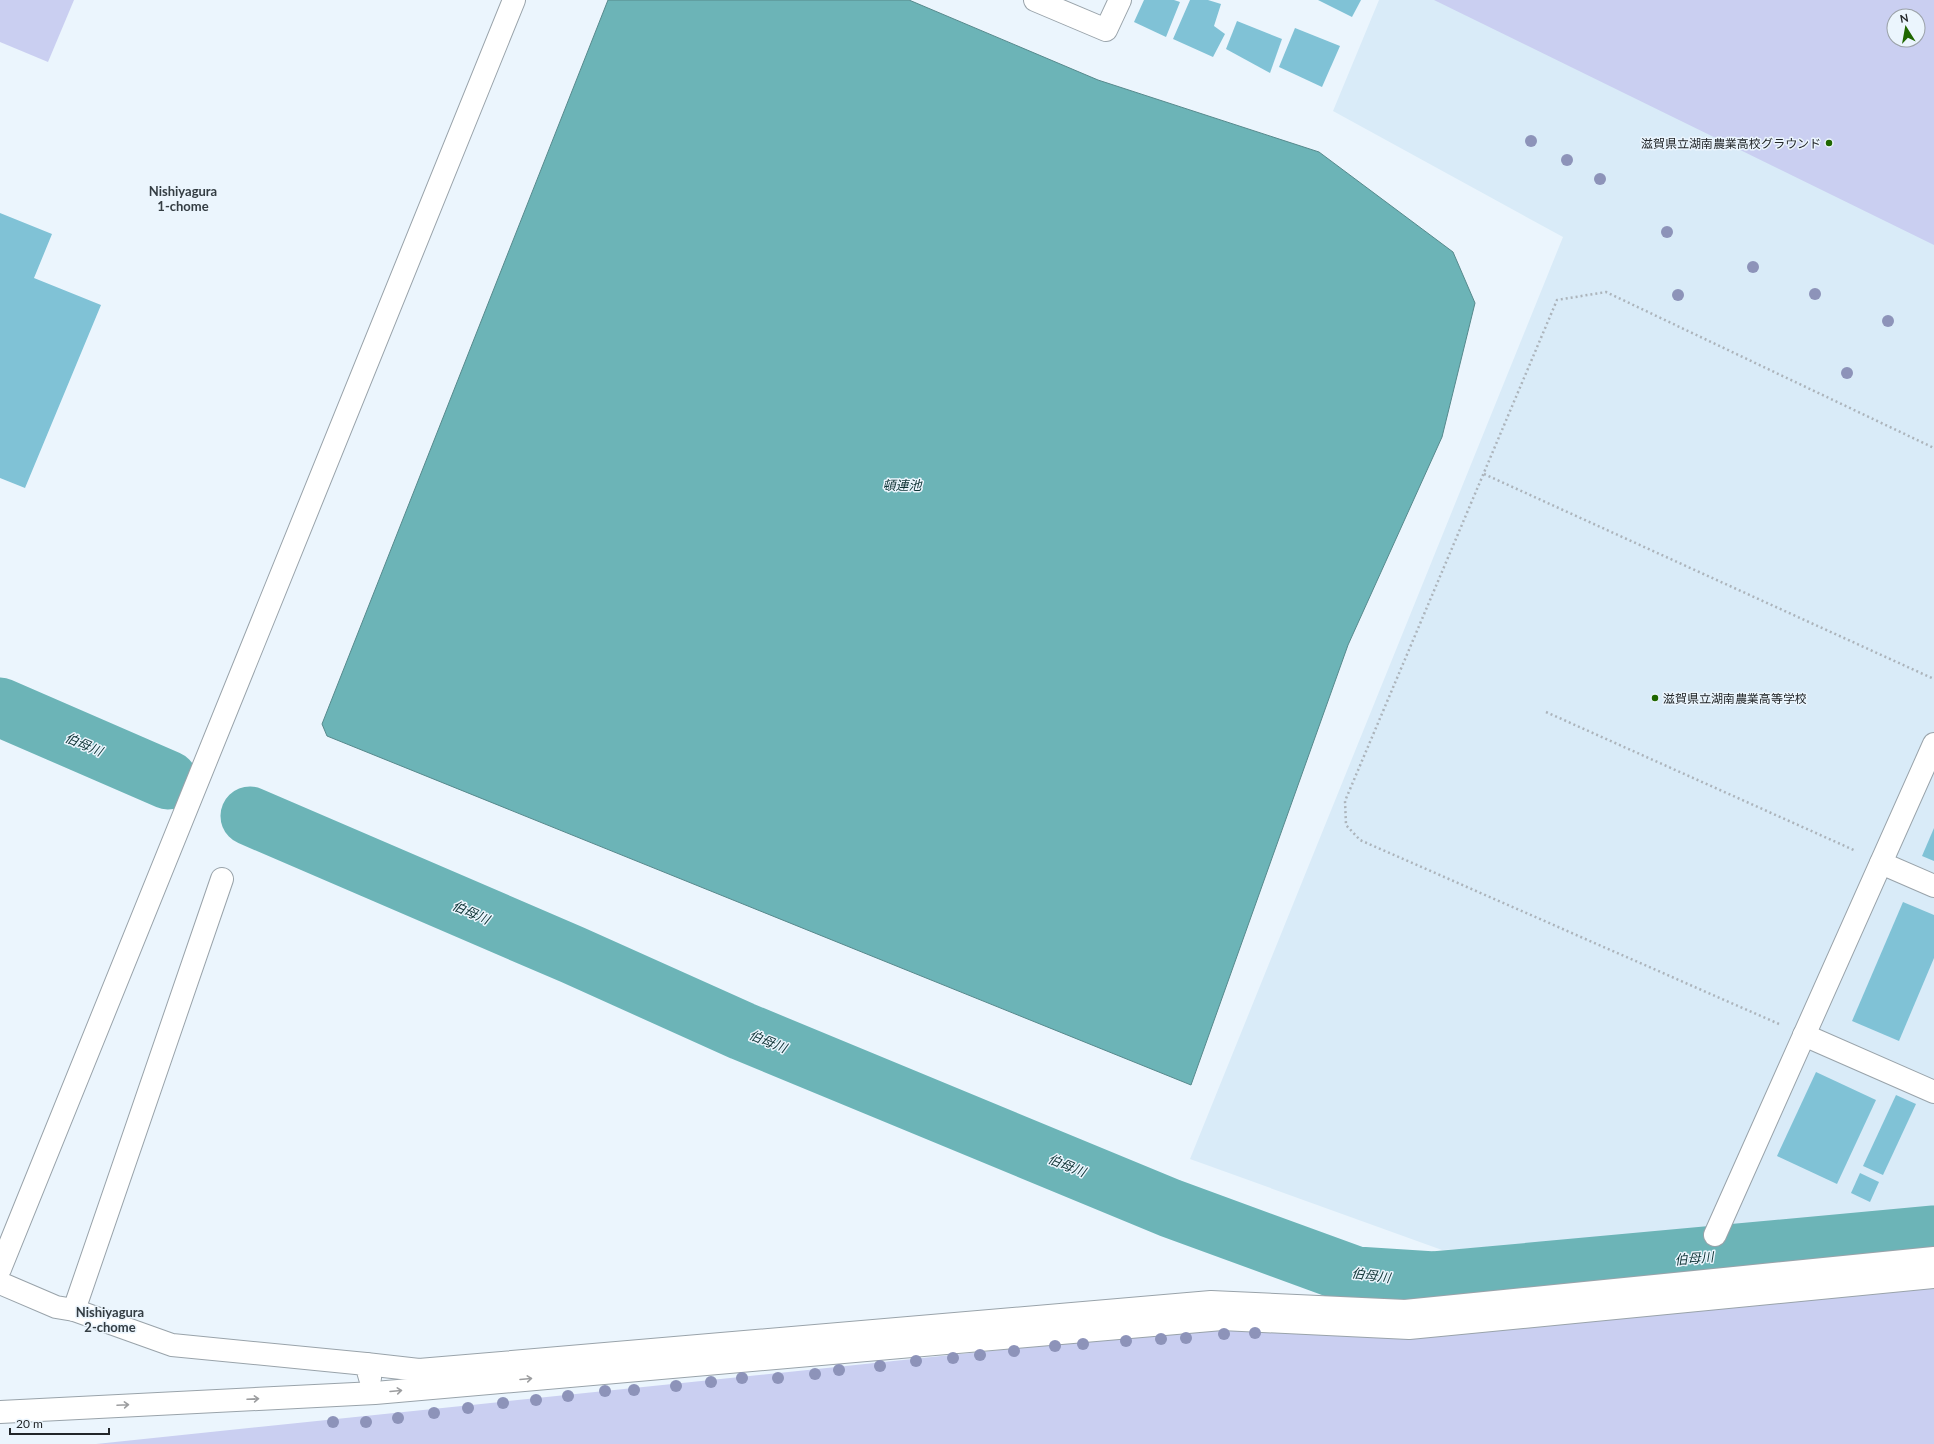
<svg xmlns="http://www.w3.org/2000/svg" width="1934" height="1444" font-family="Lato,'Noto Sans JP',sans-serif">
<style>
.built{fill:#d9ebf8;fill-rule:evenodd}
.green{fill:#cacff1;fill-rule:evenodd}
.water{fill:#6cb4b7;stroke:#56898c}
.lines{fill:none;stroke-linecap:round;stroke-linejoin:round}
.river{stroke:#6cb4b7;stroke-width:59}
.building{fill:#80c2d6}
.minor-casing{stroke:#99a3aa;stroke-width:24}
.path{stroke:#acb4bb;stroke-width:2.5;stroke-dasharray:2 3;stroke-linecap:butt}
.minor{stroke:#fff;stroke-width:22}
.tree{fill:#8d93b9}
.oneway{stroke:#9c9d9f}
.poi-dot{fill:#1f6700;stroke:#ebf5fd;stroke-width:1.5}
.labels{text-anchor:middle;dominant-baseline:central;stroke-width:3;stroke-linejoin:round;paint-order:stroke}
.poi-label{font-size:12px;fill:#222629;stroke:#ebf5fd;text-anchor:end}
.neighbourhood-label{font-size:13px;font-weight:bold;fill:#343d43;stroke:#ebf5fd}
.water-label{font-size:13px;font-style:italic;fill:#0d3234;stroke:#ebf5fd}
</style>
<rect width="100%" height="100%" fill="#ebf5fd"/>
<path class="built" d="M 1379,0 L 1934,0 L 1934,1217 L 1822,1227 L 1442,1250 L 1190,1159 L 1563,237 L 1333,111 ZM 1894,16 L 1918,16 L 1918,40 L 1894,40 Z"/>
<g class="green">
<polygon points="0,0 74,0 48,62 0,42"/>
<path d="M 1434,0 L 1934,0 L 1934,245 ZM 1894,16 L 1918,16 L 1918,40 L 1894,40 Z"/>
<polygon points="1934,1282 1934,1444 96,1444 1220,1327"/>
</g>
<polygon class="water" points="608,0 909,0 1098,80 1319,152 1453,252 1475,303 1442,437 1348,645 1191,1085 327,736 322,724"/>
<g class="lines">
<g class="river">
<polyline points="0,707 168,780"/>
<polyline points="250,816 573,955 742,1031 1170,1208 1356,1276 1434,1281 1934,1235"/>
</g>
</g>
<g class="building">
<polygon points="1144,0 1174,0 1180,2 1166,37 1134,22"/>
<polygon points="1190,0 1208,0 1221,4 1214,26 1225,34 1213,57 1173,39"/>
<polygon points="1318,0 1361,0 1352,17"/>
<polygon points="1237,21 1282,39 1270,73 1226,49"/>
<polygon points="1295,28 1340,46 1322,87 1279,67"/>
<polygon points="0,213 52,234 34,278 101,305 25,488 0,478"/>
<polygon points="1934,828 1934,861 1922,856"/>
<polygon points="1903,902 1934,915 1934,958 1899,1041 1852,1021"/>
<polygon points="1816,1072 1876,1100 1837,1184 1777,1156"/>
<polygon points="1896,1095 1916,1104 1883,1175 1863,1166"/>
<polygon points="1860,1173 1879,1182 1870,1202 1851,1193"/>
</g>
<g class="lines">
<g class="minor-casing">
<g id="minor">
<polyline points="1035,0 1106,30 1120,0"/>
<polyline points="1881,863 1934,886"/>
<polyline points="1804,1035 1934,1092"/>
<polyline points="1715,1235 1934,744"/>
<polyline points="0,1269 514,0"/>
<polyline points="0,1283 56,1307 74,1310 172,1345 366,1364 370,1378"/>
<polyline points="74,1310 222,879"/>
<polyline points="366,1364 419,1370 1211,1302 1405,1311 1934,1258"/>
<polyline points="0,1412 375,1393 1222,1319 1409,1328 1934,1277"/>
</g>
</g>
<g class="path">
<polyline points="1484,474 1934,679"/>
<polyline points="1546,712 1856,851"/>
<polyline points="1779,1024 1360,840 1346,825 1345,801 1557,300 1606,292 1934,448"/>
</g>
<use href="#minor" class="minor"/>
</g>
<g class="tree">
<circle cx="1531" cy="141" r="6"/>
<circle cx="1567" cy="160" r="6"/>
<circle cx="1600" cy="179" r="6"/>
<circle cx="1667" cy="232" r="6"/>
<circle cx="1753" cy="267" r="6"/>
<circle cx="1815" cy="294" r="6"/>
<circle cx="1678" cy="295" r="6"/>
<circle cx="1888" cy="321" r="6"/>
<circle cx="1847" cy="373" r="6"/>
<circle cx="1255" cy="1333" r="6"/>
<circle cx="1224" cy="1334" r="6"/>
<circle cx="1186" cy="1338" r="6"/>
<circle cx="1161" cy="1339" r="6"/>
<circle cx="1126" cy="1341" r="6"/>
<circle cx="1083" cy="1344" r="6"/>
<circle cx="1055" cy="1346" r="6"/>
<circle cx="1014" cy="1351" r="6"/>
<circle cx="980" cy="1355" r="6"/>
<circle cx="953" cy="1358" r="6"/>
<circle cx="916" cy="1361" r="6"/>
<circle cx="880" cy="1366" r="6"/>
<circle cx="839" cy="1370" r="6"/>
<circle cx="815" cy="1374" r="6"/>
<circle cx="742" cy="1378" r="6"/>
<circle cx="778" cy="1378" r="6"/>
<circle cx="711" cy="1382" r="6"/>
<circle cx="676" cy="1386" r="6"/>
<circle cx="634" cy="1390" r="6"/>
<circle cx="605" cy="1391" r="6"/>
<circle cx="568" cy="1396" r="6"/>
<circle cx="536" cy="1400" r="6"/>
<circle cx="503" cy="1403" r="6"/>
<circle cx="468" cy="1408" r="6"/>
<circle cx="434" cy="1413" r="6"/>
<circle cx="398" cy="1418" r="6"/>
<circle cx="333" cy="1422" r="6"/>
<circle cx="366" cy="1422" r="6"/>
</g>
<defs><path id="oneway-shaft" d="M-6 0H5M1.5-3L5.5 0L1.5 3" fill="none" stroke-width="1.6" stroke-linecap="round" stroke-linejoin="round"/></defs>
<g class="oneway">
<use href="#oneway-shaft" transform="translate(526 1379) rotate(-5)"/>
<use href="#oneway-shaft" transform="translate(396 1391) rotate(-5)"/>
<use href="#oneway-shaft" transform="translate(253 1399) rotate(-3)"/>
<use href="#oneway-shaft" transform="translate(123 1405) rotate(-3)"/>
</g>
<g class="poi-dot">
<circle cx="1829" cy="143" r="4"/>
<circle cx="1655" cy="698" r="4"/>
</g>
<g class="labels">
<g class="poi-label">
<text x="1821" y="143">滋賀県立湖南農業高校グラウンド</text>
<text x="1663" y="698" text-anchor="start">滋賀県立湖南農業高等学校</text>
</g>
<g class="neighbourhood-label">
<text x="183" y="191">Nishiyagura<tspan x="183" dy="15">1-chome</tspan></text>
<text x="110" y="1312">Nishiyagura<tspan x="110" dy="15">2-chome</tspan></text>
</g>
<g class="water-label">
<text x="902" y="485">頓連池</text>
<text transform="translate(84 744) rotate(23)">伯母川</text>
<text transform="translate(471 912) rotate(24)">伯母川</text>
<text transform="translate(768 1041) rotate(22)">伯母川</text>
<text transform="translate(1067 1165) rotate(22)">伯母川</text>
<text transform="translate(1694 1258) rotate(-5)">伯母川</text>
<text transform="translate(1371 1275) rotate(8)">伯母川</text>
</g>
</g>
<g transform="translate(1906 28) rotate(349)"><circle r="19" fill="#ebf5fd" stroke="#9ba2a8"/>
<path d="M0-3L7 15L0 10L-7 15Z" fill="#1f6700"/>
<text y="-6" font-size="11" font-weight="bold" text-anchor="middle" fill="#222629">N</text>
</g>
<path d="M10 1428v6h99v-6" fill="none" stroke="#222629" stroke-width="2"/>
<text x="16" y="1428" font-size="12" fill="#222629" stroke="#ebf5fd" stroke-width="3" paint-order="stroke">20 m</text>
</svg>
